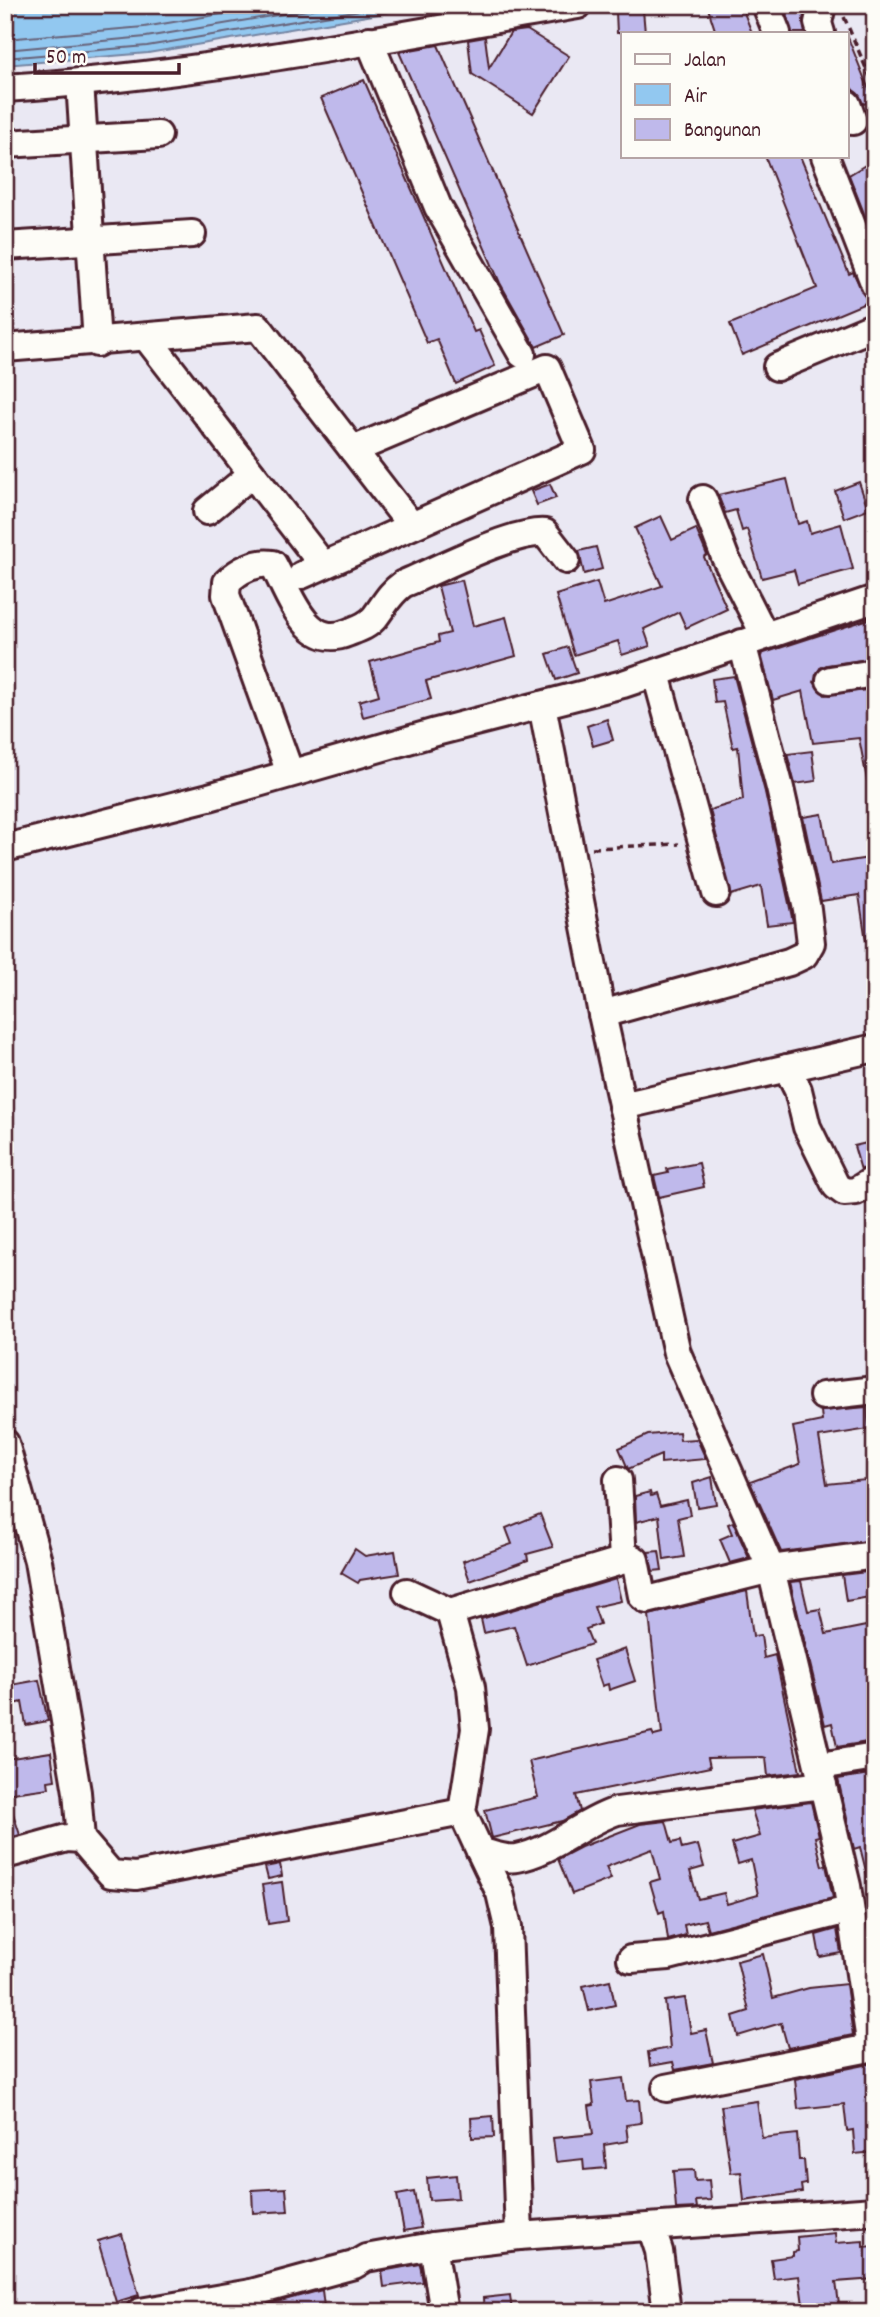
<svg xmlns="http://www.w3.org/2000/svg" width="880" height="2317" font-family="Dekko,sans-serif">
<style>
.water{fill:#92c8f0;stroke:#7584a1;stroke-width:2}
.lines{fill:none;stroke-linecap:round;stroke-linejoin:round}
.shore{stroke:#67637a;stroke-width:2}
.building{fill:#bfb9eb;stroke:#4a1f2b;stroke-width:2}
.minor-casing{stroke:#4a1f2b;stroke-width:32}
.path{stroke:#4a1f2b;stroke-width:3.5;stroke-dasharray:7 5;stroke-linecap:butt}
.minor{stroke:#fdfcf7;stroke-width:26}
</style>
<rect width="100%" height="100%" fill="#eae8f3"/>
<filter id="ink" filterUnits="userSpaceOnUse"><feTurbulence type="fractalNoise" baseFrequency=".0143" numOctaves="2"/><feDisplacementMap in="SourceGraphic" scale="14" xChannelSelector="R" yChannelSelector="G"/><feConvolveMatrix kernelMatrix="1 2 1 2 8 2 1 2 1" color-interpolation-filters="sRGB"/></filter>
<g filter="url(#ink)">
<polygon class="water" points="5,5 432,5 148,53 5,65"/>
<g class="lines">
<g class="shore">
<polyline points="5,39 144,27 274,5"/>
<polyline points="5,50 146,37 337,5"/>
<polyline points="5,58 147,46 390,5"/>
</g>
</g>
<g class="building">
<polygon points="707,5 741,5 752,33 716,33"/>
<polygon points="783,5 806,5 803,20 805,33 792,33"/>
<polygon points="643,10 645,33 617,33 616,12"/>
<polygon points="527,30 569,56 533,113 472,74 468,40 485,37 489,68 511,32"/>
<polygon points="847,35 873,100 864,104 847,82"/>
<polygon points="438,45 564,335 536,347 500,283 399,52"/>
<polygon points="364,80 474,332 479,330 495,366 456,384 437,339 427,343 321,98"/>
<polygon points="765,156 800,156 849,274 853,272 868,302 742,355 730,324 817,288"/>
<polygon points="867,164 875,177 875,241 849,175"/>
<polygon points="787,479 798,524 807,521 810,533 841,524 853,569 798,584 794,570 762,578 747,529 742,531 736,510 725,513 718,495"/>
<polygon points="859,482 868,509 844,518 835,491"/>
<polygon points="550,484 556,498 537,505 531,491"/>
<polygon points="661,516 672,540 696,529 707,555 704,557 727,609 686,628 679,612 644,629 650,646 622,655 618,641 574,655 556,595 597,582 604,605 662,586 635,528"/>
<polygon points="596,547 602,569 584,574 579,551"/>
<polygon points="462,580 473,626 506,617 516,656 426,681 431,699 363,717 359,701 379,695 370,662 439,642 438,636 450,633 438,586"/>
<polygon points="875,617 875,658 827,665 820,668 814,682 825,695 875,689 875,780 867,780 859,738 813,743 803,691 773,700 761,654"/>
<polygon points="568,647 577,673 556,680 547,654"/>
<polygon points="734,676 765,792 793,922 767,925 761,886 731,895 710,810 743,800 738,747 733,748 723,702 715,703 712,679"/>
<polygon points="607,719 613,740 593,746 587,726"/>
<polygon points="812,751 816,781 795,784 787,754"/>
<polygon points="822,814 831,864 875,857 875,940 866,941 859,895 821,901 803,817"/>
<polygon points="875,1141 875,1163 861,1170 854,1146"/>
<polygon points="699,1163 704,1187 659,1197 654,1176 668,1173 667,1169"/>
<polygon points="867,1407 869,1429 819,1437 827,1484 875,1479 875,1540 781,1552 750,1482 800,1464 793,1427 822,1421 821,1411"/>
<polygon points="679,1432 680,1440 697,1439 706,1459 661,1463 661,1455 628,1469 619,1448 648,1435"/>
<polygon points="712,1477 716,1504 697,1507 693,1483"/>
<polygon points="650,1492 651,1496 656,1494 660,1506 687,1500 690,1515 678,1518 684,1557 664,1560 659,1516 636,1522 635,1496"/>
<polygon points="540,1514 553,1547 527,1554 528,1560 470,1581 463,1561 512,1544 506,1528"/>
<polygon points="733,1522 749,1558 730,1563 720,1539 732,1534 728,1524"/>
<polygon points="355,1549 365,1556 395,1551 399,1574 360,1580 358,1583 341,1573"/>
<polygon points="659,1551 662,1570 653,1571 648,1552"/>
<polygon points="875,1571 875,1588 869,1589 870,1597 846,1601 842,1575"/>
<polygon points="616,1579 621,1601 594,1607 600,1624 586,1629 592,1644 527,1666 514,1626 484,1633 481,1619"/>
<polygon points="801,1581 808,1611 820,1609 826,1634 871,1625 875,1646 875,1737 867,1739 867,1742 837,1747 832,1723 825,1725 790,1582"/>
<polygon points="747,1591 753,1636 761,1635 764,1658 775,1655 800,1772 768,1776 766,1758 763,1757 708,1758 710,1767 576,1795 580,1811 562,1821 492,1838 485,1810 538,1797 529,1761 652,1732 654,1736 662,1734 649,1615"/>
<polygon points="625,1649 635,1681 609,1690 608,1684 602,1686 593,1660"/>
<polygon points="39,1680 48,1721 26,1725 22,1702 15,1704 11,1685"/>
<polygon points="51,1752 55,1780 48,1781 49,1788 5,1794 5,1759"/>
<polygon points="870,1774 872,1789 875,1789 875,1883 869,1883 860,1847 854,1849 838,1779"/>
<polygon points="8,1798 20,1835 5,1839 5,1799"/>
<polygon points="811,1802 819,1836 815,1837 822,1866 826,1865 833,1898 708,1930 705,1920 684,1925 686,1935 668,1940 664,1911 659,1913 650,1882 660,1879 652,1849 606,1867 611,1879 572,1894 558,1859 581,1847 640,1824 666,1821 672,1843 680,1841 682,1849 698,1845 704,1867 690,1871 698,1899 724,1893 727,1904 758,1895 751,1860 738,1864 732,1844 760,1836 752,1810"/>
<polygon points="280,1864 282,1876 268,1879 265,1867"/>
<polygon points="282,1882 287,1921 268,1924 262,1885"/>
<polygon points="837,1929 841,1953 820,1957 816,1935"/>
<polygon points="763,1954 773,1998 809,1988 846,1984 853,2035 788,2048 781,2023 738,2036 733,2016 749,2011 737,1961"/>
<polygon points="610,1980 615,2005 589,2011 583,1986"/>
<polygon points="685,1998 691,2033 706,2030 713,2063 675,2070 673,2062 650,2066 648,2052 670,2048 665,2001"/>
<polygon points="875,2063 875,2152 855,2154 853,2130 847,2131 844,2104 798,2109 795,2079"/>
<polygon points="623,2078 626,2101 639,2100 641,2123 626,2125 628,2141 604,2145 606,2168 584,2170 583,2159 556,2162 553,2138 593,2134 589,2106 594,2105 591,2082"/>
<polygon points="757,2101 762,2138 797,2134 799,2160 804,2160 806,2184 801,2185 802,2192 744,2201 741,2172 731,2173 721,2106"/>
<polygon points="493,2116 494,2137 472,2138 471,2118"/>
<polygon points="694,2170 695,2181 709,2180 711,2200 696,2201 697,2208 676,2209 673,2171"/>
<polygon points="456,2175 458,2198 429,2200 427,2178"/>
<polygon points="286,2188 288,2211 253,2213 252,2190"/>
<polygon points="414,2192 421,2228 404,2231 397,2195"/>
<polygon points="835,2233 836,2243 863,2241 863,2247 875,2246 875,2279 836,2282 840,2312 804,2312 799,2276 774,2279 771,2259 793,2256 793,2252 798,2251 797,2237"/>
<polygon points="122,2234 139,2295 116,2302 98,2241"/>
<polygon points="420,2264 423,2282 384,2287 382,2271"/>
<polygon points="322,2290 324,2307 291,2311 290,2307 270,2310 269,2304"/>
<polygon points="510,2295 512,2312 484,2312 483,2298"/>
</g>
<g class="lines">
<g class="minor-casing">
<g id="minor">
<polyline points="766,5 777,33"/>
<polyline points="821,33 818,23 822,5"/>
<polyline points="369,40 438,207 522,354"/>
<polyline points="80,82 97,343"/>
<path d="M 5,88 C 197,76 388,37 578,5"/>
<polyline points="847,104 853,121"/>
<polyline points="5,144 158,135"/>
<polyline points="825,156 875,285"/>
<polyline points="5,246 192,234"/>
<polyline points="147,338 323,565"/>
<polyline points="5,348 258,327 411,525"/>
<polyline points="777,367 875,326"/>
<polyline points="703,499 725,557 764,634"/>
<polyline points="207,511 252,474"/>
<polyline points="302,575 582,450 547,368 353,450"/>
<polyline points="656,674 716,893"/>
<polyline points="830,680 875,673"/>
<polyline points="542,705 602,1014 677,1353 771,1569 847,1886 871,2048"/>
<path d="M 290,773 L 226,595 L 227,582 C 239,570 257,561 273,564 C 289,593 306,650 347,633 C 357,629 368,626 375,617 C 385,604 389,594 403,584 C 435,571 513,530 545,533 L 566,560"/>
<polyline points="5,848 209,797 436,732 623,684 875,599"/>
<polyline points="602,1014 789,962 804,955 811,943 807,909 780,788 742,643"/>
<polyline points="787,1068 798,1090 807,1127 836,1186 844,1192 856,1191 875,1179"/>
<polyline points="622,1106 875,1048"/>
<polyline points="823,1396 875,1390"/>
<polyline points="5,1443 38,1561 77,1792 81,1839"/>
<polyline points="618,1480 623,1558"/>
<polyline points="407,1592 450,1612 631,1558 635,1560 642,1596 647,1600 771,1569 875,1555"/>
<path d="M 450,1612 L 471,1687 L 475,1729 L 462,1812 L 480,1851 C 491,1854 505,1860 517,1858 C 554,1851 582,1822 617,1811 L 823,1785"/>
<polyline points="820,1766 875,1757"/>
<polyline points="480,1851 500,1893 508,1927 519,2236"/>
<polyline points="5,1855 67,1838 81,1839 111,1874 136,1876 462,1812"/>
<polyline points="631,1959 669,1956 848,1910"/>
<polyline points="666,2088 875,2047"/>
<polyline points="651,2227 659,2251 667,2312"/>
<polyline points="140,2312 251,2293"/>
<polyline points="255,2312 251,2293 354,2265 366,2258 433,2246"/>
<polyline points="444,2312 433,2246 519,2236 875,2211"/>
</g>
</g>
<g class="path">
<polyline points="844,17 875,89"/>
<polyline points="592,848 679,844"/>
</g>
<use href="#minor" class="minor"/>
</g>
</g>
<rect width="880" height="2317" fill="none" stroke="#fdfcf7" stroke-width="28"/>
<rect x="14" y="14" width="852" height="2289" fill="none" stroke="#4a1f2b" stroke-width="2.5" filter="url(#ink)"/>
<rect x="621" y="32" width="228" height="126" fill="#fdfcf7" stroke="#b5a4a5" stroke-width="2"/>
<rect x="635" y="54" width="35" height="10" fill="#fdfcf7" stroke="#b5a4a5" stroke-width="2"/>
<text x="684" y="66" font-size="21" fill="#4a1f2b">Jalan</text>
<rect x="635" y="84" width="35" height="21" fill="#92c8f0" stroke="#b5a4a5" stroke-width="2"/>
<text x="684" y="102" font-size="21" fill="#4a1f2b">Air</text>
<rect x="635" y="119" width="35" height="21" fill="#bfb9eb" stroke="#b5a4a5" stroke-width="2"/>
<text x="684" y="136" font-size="21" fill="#4a1f2b">Bangunan</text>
<path d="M35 63v10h144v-10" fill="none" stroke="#4a1f2b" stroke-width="3.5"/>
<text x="46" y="63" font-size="21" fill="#4a1f2b" stroke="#fdfcf7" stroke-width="5" paint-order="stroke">50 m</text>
</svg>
